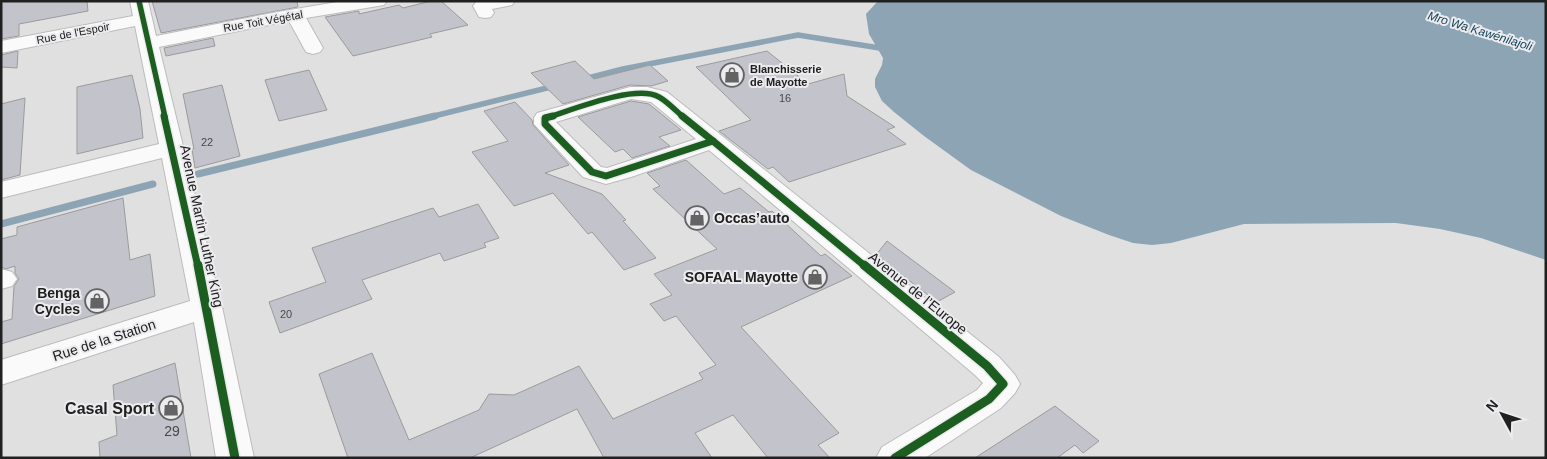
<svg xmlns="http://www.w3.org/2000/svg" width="1547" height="459" font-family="Arial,sans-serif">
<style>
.water{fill:#8ca4b3}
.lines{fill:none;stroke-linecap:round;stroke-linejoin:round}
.stream-far1{stroke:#8ca4b3;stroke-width:5.5}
.stream{stroke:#8ca4b3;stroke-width:7}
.building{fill:#c3c4cb;stroke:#9b9b9c}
.minor-casing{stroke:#bcbcbc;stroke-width:2}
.minor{fill:#fafafa;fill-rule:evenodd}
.cycleway-far2-casing{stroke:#ececef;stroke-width:8}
.cycleway-far1-casing{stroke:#ececef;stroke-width:10}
.cycleway-casing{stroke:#ececef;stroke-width:12}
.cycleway-far2{stroke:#1b5e20;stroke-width:5.5}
.cycleway-far1{stroke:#1b5e20;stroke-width:7}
.cycleway{stroke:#1b5e20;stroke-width:9}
.labels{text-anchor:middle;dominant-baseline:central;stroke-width:4;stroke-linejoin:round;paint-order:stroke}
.far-street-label{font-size:11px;fill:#202021;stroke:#ececef}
.far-poi-label{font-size:11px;font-weight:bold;fill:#202021;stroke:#ececef;text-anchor:start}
.number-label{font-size:11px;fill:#49494c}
.far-water-label{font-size:12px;font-style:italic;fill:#14435b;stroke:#ececef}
.poi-label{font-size:14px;font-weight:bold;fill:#202021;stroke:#ececef;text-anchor:end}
.street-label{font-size:14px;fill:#202021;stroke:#ececef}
.near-number-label{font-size:14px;fill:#49494c}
.near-poi-label{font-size:16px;font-weight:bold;fill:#202021;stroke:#ececef;text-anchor:end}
</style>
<rect width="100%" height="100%" fill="#e0e0e0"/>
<polygon class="water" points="878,1 1546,1 1546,260 1481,238 1440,229 1396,223 1244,224 1171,243 1152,245 1133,243 1109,235 1061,216 971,170 924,136 894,112 882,101 875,87 875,79 882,65 883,58 869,34 866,14"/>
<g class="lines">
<g class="stream-far1">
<polyline points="584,79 623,69 798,35 886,49"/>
<polyline points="430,117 555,86"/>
</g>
<g class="stream">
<polyline points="198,174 435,116"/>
<polyline points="1,224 153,184"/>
</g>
</g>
<g class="building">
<polygon points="1,1 87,1 88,11 19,24 19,36 1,39"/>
<polygon points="152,1 297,1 298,7 161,33"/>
<polygon points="431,1 441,1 468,25 430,34 432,37 353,56 325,17 359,11 359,14 399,5 403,8"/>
<polygon points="213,38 215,46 166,56 164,48"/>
<polygon points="18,51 17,68 1,67 1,55"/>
<polygon points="767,51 808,84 844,74 847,96 895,127 887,130 906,144 789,182 773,167 768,169 719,131 751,120 696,67"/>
<polygon points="575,61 594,79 650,65 668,81 651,86 630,85 563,104 531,73"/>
<polygon points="309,70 327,110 279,121 265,80"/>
<polygon points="132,75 140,109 143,138 77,154 77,87"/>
<polygon points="222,85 240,156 195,168 192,149 194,149 183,94"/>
<polygon points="25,98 20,175 1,180 1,104"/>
<polygon points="631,101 649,104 681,130 659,137 670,146 632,158 623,149 615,152 578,117"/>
<polygon points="515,102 532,120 533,125 569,165 545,173 602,194 626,220 623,221 656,258 624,270 592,232 588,234 553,193 514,206 472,152 508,141 484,111"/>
<polygon points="686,160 724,194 740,188 769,212 772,211 821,256 825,254 852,276 741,327 839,433 818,445 830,458 768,458 733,415 695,433 712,458 604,458 577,409 470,458 348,458 319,374 372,353 409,440 479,410 489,394 514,395 579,366 613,419 703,379 699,373 716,365 676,316 664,321 650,304 672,295 654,274 717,249 653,189 660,186 647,173"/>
<polygon points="123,198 130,260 150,254 155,296 1,344 1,322 12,319 14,286 19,279 15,273 15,266 6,269 1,267 1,239 17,235 17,227"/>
<polygon points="478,204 499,238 484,243 486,247 444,261 440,253 362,280 372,299 280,333 269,302 326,282 312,248 433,208 439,217"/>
<polygon points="887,241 955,292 937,302 876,255"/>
<polygon points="175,363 191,458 100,458 99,442 117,435 113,385"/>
<polygon points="1055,406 1099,441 1083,453 1075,445 1057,458 975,458"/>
</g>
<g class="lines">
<g class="minor-casing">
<g id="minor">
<polygon points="130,1 148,1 156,36 272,13 343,1 387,1 384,5 306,18 323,48 320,52 313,54 306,52 289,21 159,47 222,307 254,458 216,458 194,322 1,385 1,360 190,301 162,158 1,198 1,182 159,144 135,26 1,53 1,41 133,16"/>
<polygon points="480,1 515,1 512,5 492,9 494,13 491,17 485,18 479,17 473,6 476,2"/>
<path d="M 630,87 L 647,87 L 667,92 L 999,357 L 1015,375 L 1020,384 L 1015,393 L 1001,408 L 925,458 L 876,458 L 882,447 L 977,390 L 983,383 L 975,375 L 709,150 L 631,177 L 606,184 L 583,177 L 534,124 L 534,118 L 537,113 ZM 631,99 L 651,102 L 696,139 L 607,168 L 601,167 L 556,122 Z"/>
<polygon points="1,269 12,272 17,279 12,286 1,289"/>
</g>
</g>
<use href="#minor" class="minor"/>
<g class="cycleway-far2-casing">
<g id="cycleway-far2">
<polyline points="139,1 165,117"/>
<path d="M 549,117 C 574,109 636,84 659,97 C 668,102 676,111 683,117"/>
</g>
</g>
<g class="cycleway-far1-casing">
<g id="cycleway-far1">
<polyline points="164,116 198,267"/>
<polyline points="553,116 545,118 545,124 592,172 606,176 713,141"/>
<polyline points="682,116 713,141"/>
<polyline points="713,141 866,267"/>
</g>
</g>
<g class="cycleway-casing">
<g id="cycleway">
<polyline points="198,265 235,458"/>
<polyline points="864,265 987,366 1003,384 989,399 895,458"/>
</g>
</g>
<use href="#cycleway-far2" class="cycleway-far2"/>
<use href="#cycleway-far1" class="cycleway-far1"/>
<use href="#cycleway" class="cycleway"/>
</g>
<defs>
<g id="shop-ring" transform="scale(1.25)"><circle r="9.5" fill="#ececef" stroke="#636364" stroke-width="1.5"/><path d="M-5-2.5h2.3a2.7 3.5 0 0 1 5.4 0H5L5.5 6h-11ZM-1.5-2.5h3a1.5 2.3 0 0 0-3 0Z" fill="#636364"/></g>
</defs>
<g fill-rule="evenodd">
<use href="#shop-ring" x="732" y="75"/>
<use href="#shop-ring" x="697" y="218"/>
<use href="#shop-ring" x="815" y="277"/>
<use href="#shop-ring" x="97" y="301"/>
<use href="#shop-ring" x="171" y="408"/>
</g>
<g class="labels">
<g class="far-street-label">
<text transform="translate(263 21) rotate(-10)">Rue Toit Végétal</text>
<text transform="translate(73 33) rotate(-11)">Rue de l'Espoir</text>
</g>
<g class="far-poi-label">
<text x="750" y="69">Blanchisserie<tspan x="750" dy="13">de Mayotte</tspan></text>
</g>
<g class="number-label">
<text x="785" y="98">16</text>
<text x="207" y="142">22</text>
<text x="286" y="314">20</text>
</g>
<g class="far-water-label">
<text transform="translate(1480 31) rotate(17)">Mro Wa Kawénilajoli</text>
</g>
<g class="poi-label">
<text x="714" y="218" text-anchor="start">Occas’auto</text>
<text x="798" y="277">SOFAAL Mayotte</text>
<text x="80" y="293">Benga<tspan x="80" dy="16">Cycles</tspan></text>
</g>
<g class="street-label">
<text transform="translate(202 226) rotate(78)">Avenue Martin Luther King</text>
<text transform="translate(918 293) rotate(39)">Avenue de l’Europe</text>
<text transform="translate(104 340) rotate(-18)">Rue de la Station</text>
</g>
<g class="near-number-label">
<text x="172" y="431">29</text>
</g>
<g class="near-poi-label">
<text x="154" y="408">Casal Sport</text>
</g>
</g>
<rect width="1547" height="459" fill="none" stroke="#202021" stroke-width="5"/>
<g transform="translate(1502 414) rotate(310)" stroke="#ececef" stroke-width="4" paint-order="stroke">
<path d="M0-4L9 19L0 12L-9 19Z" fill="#202021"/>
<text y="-8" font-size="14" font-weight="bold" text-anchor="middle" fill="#202021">N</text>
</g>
</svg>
